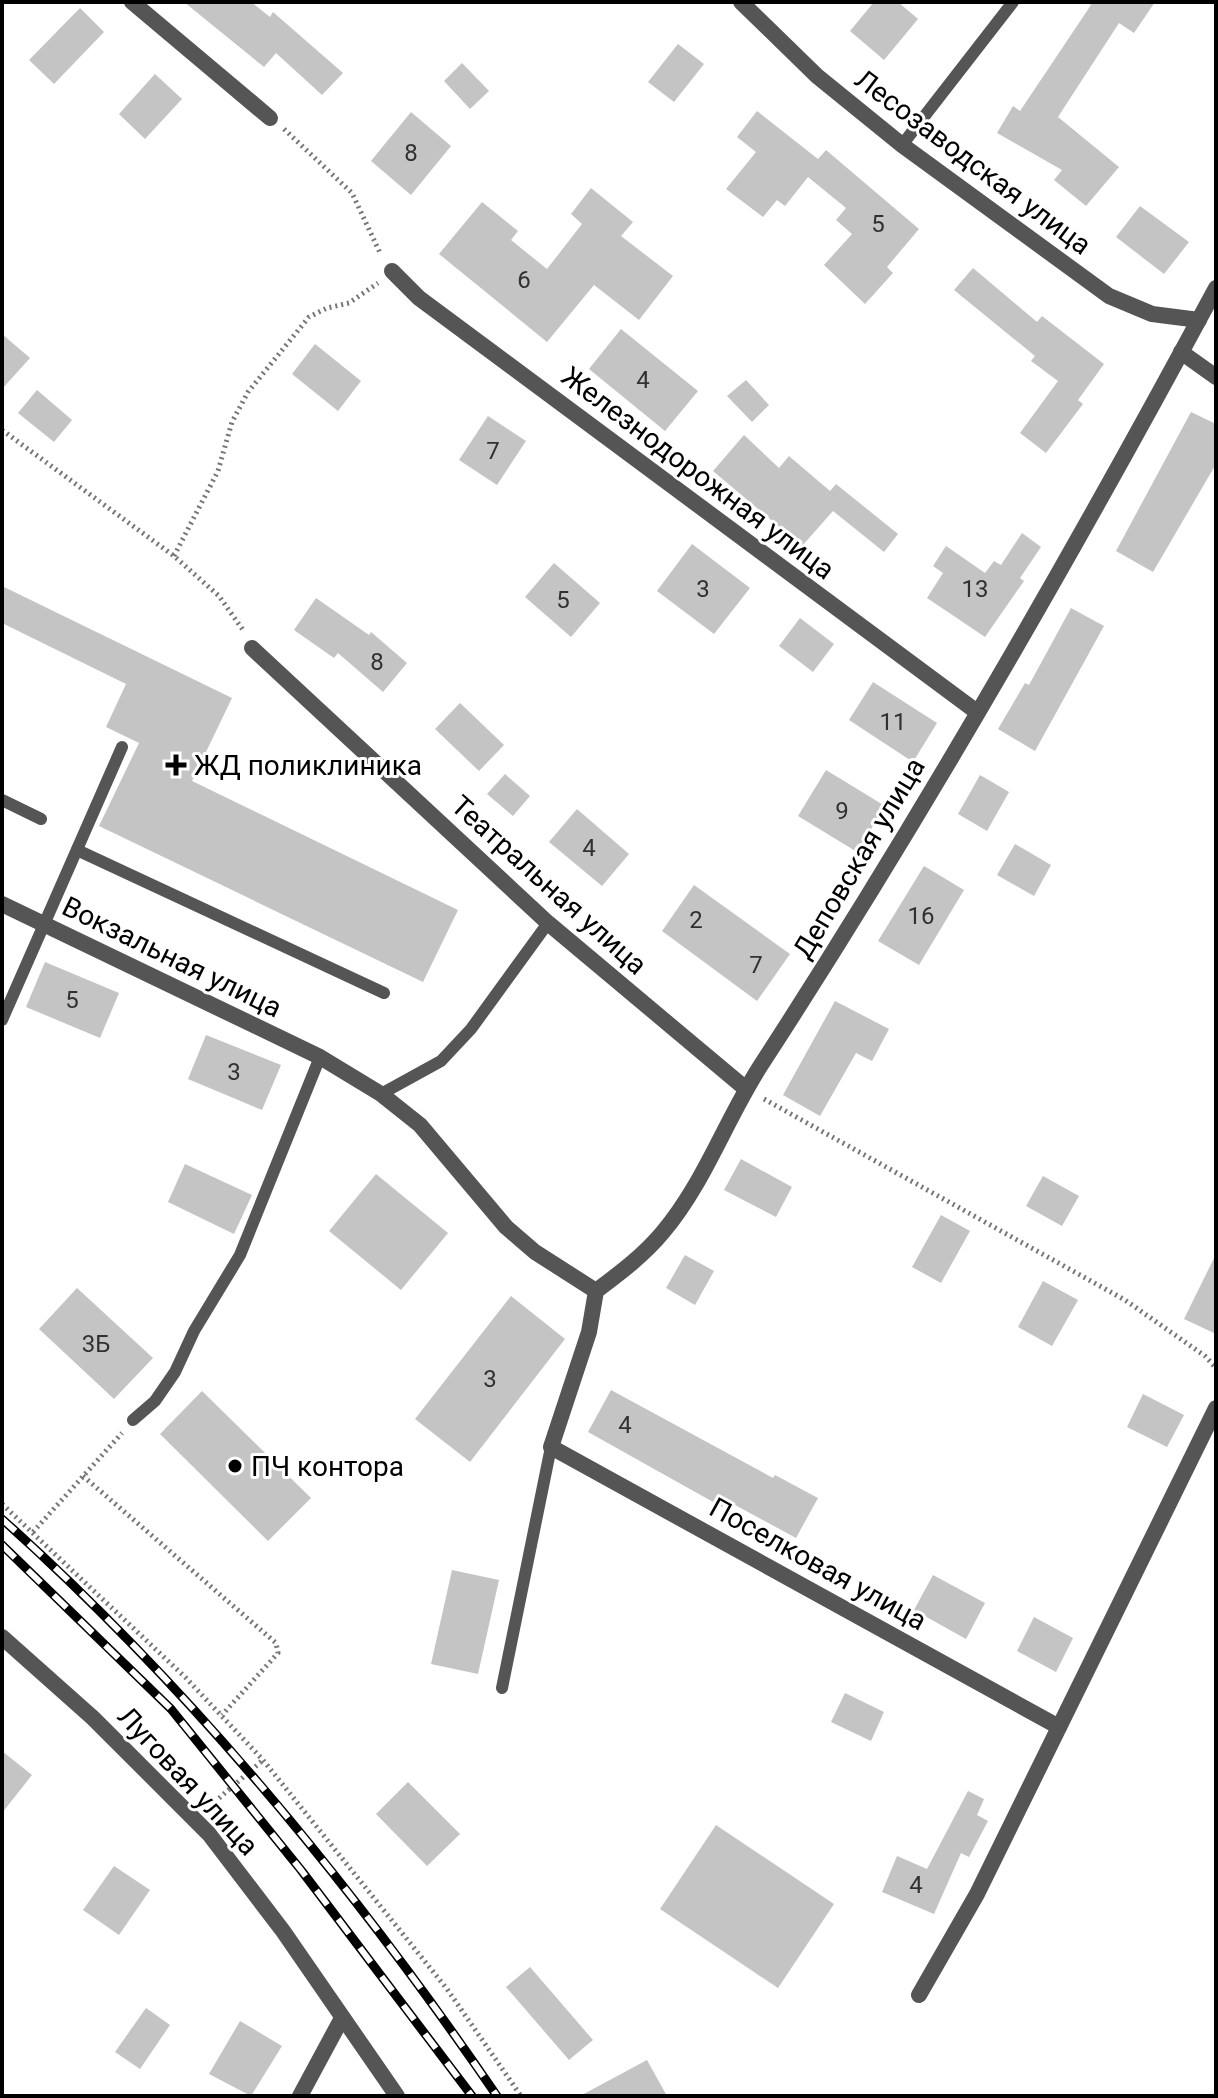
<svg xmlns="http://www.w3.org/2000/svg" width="1218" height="2098" font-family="Roboto,sans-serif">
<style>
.building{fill:#c4c4c4}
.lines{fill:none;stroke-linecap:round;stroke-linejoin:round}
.path{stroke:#777;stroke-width:5;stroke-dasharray:2 4;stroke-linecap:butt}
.lane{stroke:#555;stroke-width:12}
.street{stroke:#555;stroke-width:16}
.rail-casing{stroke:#000;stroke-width:9}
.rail{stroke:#fff;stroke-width:6;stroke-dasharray:18;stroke-linecap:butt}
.poi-dot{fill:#000;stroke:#fff;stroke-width:3}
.labels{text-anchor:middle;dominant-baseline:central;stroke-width:6;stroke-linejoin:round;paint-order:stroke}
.number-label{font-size:24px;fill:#313131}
.street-label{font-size:28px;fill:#000;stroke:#fff}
.poi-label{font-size:28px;fill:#000;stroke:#fff;text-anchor:start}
</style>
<rect width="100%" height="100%" fill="#fff"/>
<g class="building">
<polygon points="184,2 251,2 270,17 273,12 343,73 322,95 276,53 264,67"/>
<polygon points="874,2 898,2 918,19 884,60 850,31"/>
<polygon points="1086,2 1155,2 1134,33 1119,23 1058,117 1119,167 1086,206 1054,180 1062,170 997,133 1013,106 1020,111 1091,5"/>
<polygon points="80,8 104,32 54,84 29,60"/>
<polygon points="678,44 704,64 674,102 648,82"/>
<polygon points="462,63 489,91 470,109 444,81"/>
<polygon points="155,74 182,99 145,139 119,114"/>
<polygon points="757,111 818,159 826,150 919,229 887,267 893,273 865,304 824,265 852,234 836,220 846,208 808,177 785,206 777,200 763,217 726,189 756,152 737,137"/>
<polygon points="411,112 451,146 411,195 371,161"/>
<polygon points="591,188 633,222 621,236 673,276 639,320 594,285 547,342 439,254 482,202 518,231 511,240 547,269 582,224 571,214"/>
<polygon points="1140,206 1189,242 1164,274 1116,237"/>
<polygon points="973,268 1037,322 1042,316 1104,364 1078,400 1083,404 1046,453 1020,433 1058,381 1031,361 1035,356 954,290"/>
<polygon points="621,329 698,391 665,431 589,369"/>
<polygon points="2,334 30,358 2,389"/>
<polygon points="315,344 361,381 338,411 292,374"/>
<polygon points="746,380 769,405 752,422 727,396"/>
<polygon points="37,390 72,420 54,442 18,413"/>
<polygon points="1191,412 1216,424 1216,464 1153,572 1116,551"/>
<polygon points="488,416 526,441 497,485 459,460"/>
<polygon points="744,435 779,468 789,456 830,491 836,484 898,534 884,552 833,511 802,546 713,471"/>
<polygon points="1022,533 1041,547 1020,578 1024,581 985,637 927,598 943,573 933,566 946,546 985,573 994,561 1001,565"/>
<polygon points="692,544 750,588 714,634 657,591"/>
<polygon points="554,563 600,603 571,637 525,597"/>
<polygon points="2,586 232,698 192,781 458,910 423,982 99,826 139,743 106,727 126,684 2,623"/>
<polygon points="316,598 369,635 371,632 407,663 383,692 338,653 334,658 294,630"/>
<polygon points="1071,608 1104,626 1035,751 998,729 1025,683 1029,685"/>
<polygon points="800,618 834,644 813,672 779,646"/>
<polygon points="873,682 937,723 913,762 849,720"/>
<polygon points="460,703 504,745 479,771 435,729"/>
<polygon points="826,770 885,806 857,852 798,816"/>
<polygon points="505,774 530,796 513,816 487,794"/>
<polygon points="980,775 1009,792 987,831 958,814"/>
<polygon points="577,809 629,854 602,886 549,842"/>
<polygon points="1015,844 1051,865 1034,896 997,875"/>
<polygon points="924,866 964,890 919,965 878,941"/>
<polygon points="694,885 790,954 757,1001 662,931"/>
<polygon points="45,962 119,993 100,1038 26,1007"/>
<polygon points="835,1001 889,1029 872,1061 856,1053 820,1116 783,1095"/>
<polygon points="206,1035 281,1065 262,1110 188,1079"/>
<polygon points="741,1159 792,1187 776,1217 724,1190"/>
<polygon points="185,1164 252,1195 234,1234 168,1202"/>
<polygon points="376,1174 448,1233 401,1290 329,1231"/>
<polygon points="1043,1176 1079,1196 1062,1226 1026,1206"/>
<polygon points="941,1215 970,1231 941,1283 912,1267"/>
<polygon points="1216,1254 1216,1334 1184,1319"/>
<polygon points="685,1255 714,1271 695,1305 666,1288"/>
<polygon points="1043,1281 1078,1300 1052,1346 1018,1327"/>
<polygon points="77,1288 153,1358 114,1399 39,1329"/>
<polygon points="511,1296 565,1339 470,1462 415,1419"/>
<polygon points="611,1390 773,1478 775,1475 818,1498 796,1538 726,1500 722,1507 588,1432"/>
<polygon points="202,1391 311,1498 268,1541 160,1434"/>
<polygon points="1143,1394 1184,1415 1167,1447 1127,1427"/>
<polygon points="452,1570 499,1580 478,1674 431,1664"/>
<polygon points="933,1575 985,1603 966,1639 914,1610"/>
<polygon points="1034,1617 1073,1638 1056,1672 1017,1651"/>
<polygon points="845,1693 884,1712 871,1741 831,1722"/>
<polygon points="2,1751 32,1775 2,1813"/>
<polygon points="408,1782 460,1834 427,1866 376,1814"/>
<polygon points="968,1791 984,1799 977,1815 988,1821 969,1857 961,1853 934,1914 882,1892 897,1856 927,1869"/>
<polygon points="716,1825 834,1904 778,1988 660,1909"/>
<polygon points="114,1866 150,1890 119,1935 83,1910"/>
<polygon points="530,1967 593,2040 569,2060 506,1987"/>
<polygon points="146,2008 170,2025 140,2069 115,2052"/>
<polygon points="240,2021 282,2046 251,2096 209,2074"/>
<polygon points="647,2060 667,2096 580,2096"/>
</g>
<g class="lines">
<g class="path">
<polyline points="284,129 352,193 381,255"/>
<polyline points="2,430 174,556 219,596 243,630"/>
<polyline points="174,556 218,471 232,422 248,392 309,317 327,308 349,303 378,283"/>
<polyline points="764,1099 1125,1300 1205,1356 1216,1368"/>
<polyline points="83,1476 276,1643 278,1653 222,1715"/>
<polyline points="2,1504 186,1678 263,1760 447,1989 521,2096"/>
<polyline points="33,1532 122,1433"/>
<polyline points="210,1806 263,1760"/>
</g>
<g class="lane">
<polyline points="902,145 1013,2"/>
<polyline points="2,800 41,819"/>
<polyline points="77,850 384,993"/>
<polyline points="2,1020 122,747"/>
<polyline points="381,1094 441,1061 471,1029 548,923"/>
<polyline points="133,1420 155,1401 175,1372 194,1331 240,1255 320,1057"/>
<polyline points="502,1688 551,1447"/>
</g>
<g class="street">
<polyline points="132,2 270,118"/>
<polyline points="741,2 817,76 902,145 1109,296 1152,314 1199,320"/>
<polyline points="392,271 419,298 977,712"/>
<polyline points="1181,352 1216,377"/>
<polyline points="252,648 548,923 746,1089"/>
<polyline points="2,904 320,1057 381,1094 420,1125 506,1227 535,1252 596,1291"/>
<polyline points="2,1637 93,1718 209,1834 283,1931 397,2096"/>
<path d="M 1059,1727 L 551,1447 L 589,1332 L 596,1291 C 620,1273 644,1255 663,1232 C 705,1182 726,1119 761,1065 C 924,814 1074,552 1216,288"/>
<polyline points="919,1995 977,1894 1216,1408"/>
<polyline points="300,2096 342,2018"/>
</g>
<g class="rail-casing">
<g id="rail">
<path d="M 2,1519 C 191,1688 354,1887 497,2096"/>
<polyline points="2,1545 171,1709 301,1870 472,2096"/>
</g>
</g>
<use href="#rail" class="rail"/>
</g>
<g class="poi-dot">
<path d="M172 753h8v8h8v8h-8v8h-8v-8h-8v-8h8z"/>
<circle cx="235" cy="1466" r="8"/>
</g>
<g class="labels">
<g class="number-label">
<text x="411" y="153">8</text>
<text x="878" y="224">5</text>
<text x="524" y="280">6</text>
<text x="643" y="380">4</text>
<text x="493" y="451">7</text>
<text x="703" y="589">3</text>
<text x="975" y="589">13</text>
<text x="563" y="600">5</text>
<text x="377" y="662">8</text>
<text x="893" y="722">11</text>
<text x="842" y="811">9</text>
<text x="589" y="848">4</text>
<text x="921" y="916">16</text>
<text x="696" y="920">2</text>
<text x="756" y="965">7</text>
<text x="72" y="1000">5</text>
<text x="234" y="1072">3</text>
<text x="96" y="1344">3Б</text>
<text x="490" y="1379">3</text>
<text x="625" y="1425">4</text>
<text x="916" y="1885">4</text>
</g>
<g class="street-label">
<text transform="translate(973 162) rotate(37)">Лесозаводская улица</text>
<text transform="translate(698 473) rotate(37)">Железнодорожная улица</text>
<text transform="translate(859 858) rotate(-59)">Деповская улица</text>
<text transform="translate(549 885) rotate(42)">Театральная улица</text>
<text transform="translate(172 957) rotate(26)">Вокзальная улица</text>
<text transform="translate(818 1564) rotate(29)">Поселковая улица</text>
<text transform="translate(188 1781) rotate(47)">Луговая улица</text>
</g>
<g class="poi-label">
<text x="194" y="765">ЖД поликлиника</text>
<text x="251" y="1466">ПЧ контора</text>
</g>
</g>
<rect width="1218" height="2098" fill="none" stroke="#000000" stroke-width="8"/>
</svg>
